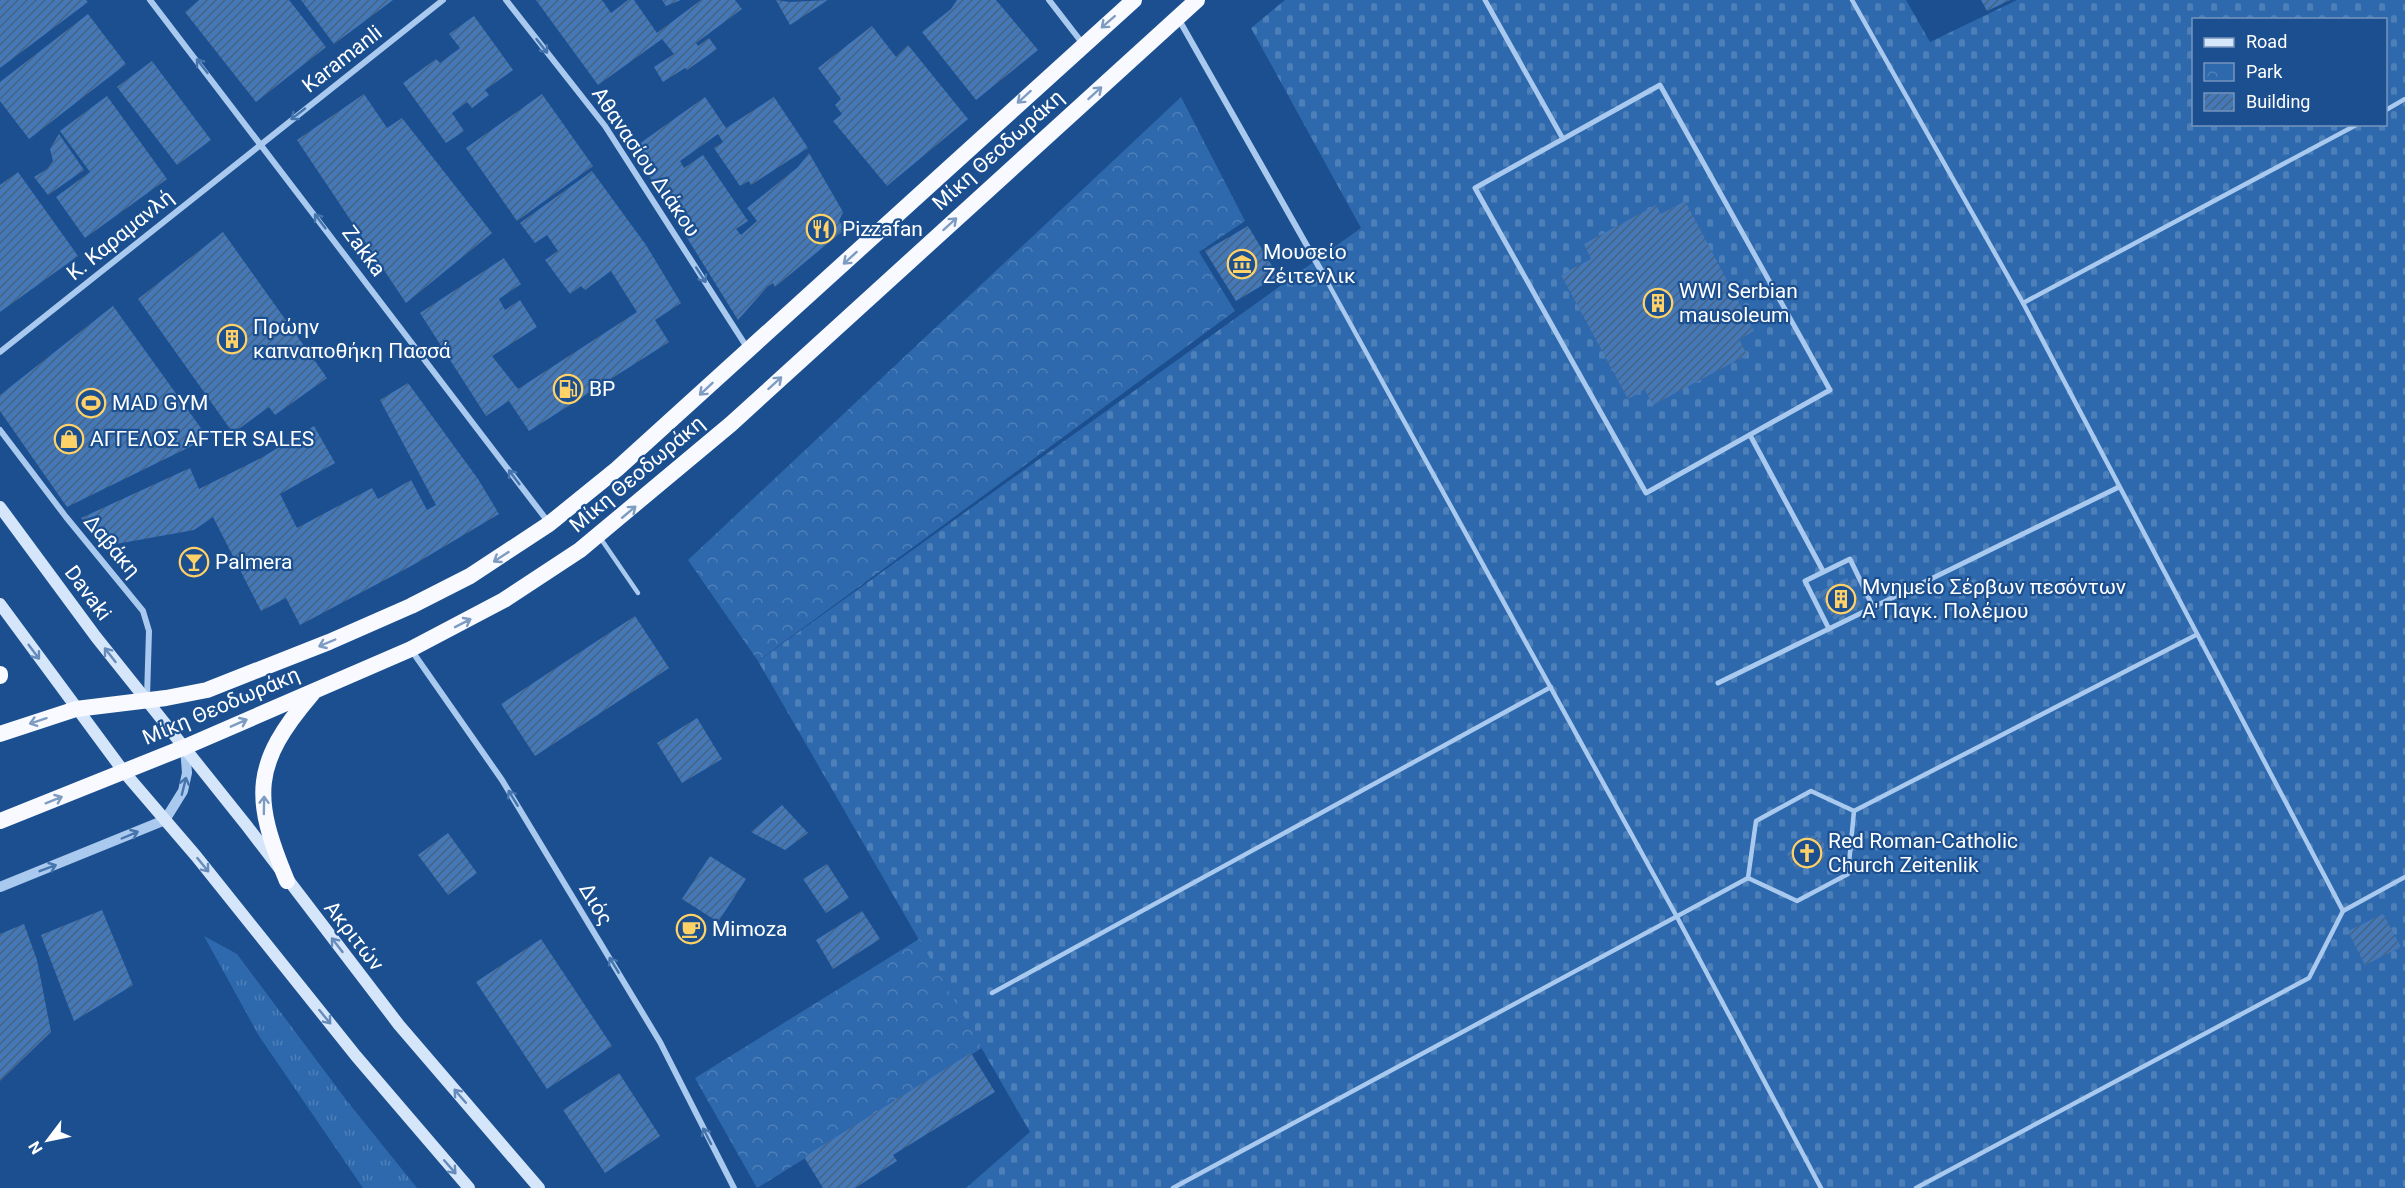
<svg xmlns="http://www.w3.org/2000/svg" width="2405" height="1188" font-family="Roboto,sans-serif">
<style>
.grass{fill:url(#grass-tufts)}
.cemetery{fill:url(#cemetery-stones);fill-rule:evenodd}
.park{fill:url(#park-crowns)}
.building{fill:url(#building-hatch)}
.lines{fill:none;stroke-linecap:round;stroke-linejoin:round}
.service{stroke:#a9c9ee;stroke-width:4.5}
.pedestrian{stroke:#a9c9ee;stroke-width:5}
.minor{stroke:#a9c9ee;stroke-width:6}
.tertiary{stroke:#a9c9ee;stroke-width:10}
.secondary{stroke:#d6e6fa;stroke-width:12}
.trunk{stroke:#f8faff;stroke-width:16}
.oneway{stroke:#7e9cc1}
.oneway2{stroke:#4674ac}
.oneway3{stroke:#668bba}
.labels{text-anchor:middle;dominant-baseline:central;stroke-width:4.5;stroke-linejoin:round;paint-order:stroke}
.street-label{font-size:21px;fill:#fff;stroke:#1b4f8f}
.poi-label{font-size:21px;fill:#fff;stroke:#1b4f8f;text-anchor:start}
</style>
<defs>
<pattern id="grass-tufts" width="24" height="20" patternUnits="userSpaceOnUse" patternTransform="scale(1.5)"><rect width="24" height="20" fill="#2e69ad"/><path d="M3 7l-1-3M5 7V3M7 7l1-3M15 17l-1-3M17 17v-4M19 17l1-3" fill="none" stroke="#4d80b9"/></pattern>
<pattern id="cemetery-stones" width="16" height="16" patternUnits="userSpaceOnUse" patternTransform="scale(1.5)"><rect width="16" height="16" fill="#2e69ad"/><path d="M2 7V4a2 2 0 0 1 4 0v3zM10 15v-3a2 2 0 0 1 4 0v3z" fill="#4d80b9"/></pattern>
<pattern id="park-crowns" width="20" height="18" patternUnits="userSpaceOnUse" patternTransform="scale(1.5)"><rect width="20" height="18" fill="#2e69ad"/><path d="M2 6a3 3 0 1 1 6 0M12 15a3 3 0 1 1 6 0" fill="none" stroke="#4d80b9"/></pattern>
<pattern id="building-hatch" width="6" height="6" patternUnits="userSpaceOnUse" patternTransform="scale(1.5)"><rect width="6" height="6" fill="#4478b7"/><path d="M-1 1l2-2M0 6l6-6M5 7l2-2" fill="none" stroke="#486282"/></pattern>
</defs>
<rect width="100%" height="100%" fill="#1b4f8f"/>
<polygon class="grass" points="204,936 237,954 347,1101 417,1188 363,1188 259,1036"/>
<path class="cemetery" d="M 1285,0 L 1906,0 L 1930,42 L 2017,0 L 2405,0 L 2405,1188 L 966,1188 L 1030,1132 L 758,661 L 1361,228 L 1251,28 ZM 2194,20 L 2386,20 L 2386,124 L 2194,124 Z"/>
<g class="park">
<polygon points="1181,97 1245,221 1199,252 1235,311 758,661 688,560"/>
<polygon points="919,939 982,1048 757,1188 695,1078"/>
</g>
<g class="building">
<polygon points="0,0 86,0 88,2 0,68"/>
<polygon points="199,0 289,0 326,47 256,102 185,12"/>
<polygon points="301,0 393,0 334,44"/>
<polygon points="536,0 602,0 611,13 628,0 634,0 657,33 701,0 735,0 742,9 696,43 698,46 709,38 717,49 687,70 685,68 663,82 654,67 674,54 662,39 598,85"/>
<polygon points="662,0 681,0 666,6"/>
<polygon points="776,0 790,2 828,0 790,25"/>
<polygon points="957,0 996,0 1038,50 976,100 922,32 951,9"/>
<polygon points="1981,0 2010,0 1987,11"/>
<polygon points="88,14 126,64 29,139 0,101 0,82"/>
<polygon points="474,16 513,70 485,90 489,95 472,108 467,102 452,113 464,131 446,143 403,83 436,59 440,63 460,48 449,34"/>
<polygon points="872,26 896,57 908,45 968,119 887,186 833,121 842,114 835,105 841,99 818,68"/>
<polygon points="152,61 211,140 177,165 117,87"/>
<polygon points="364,94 387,128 402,118 492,233 406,303 297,140"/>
<polygon points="542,94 593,166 517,221 466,148"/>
<polygon points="107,96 167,179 85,238 56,197 90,172 60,131"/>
<polygon points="705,97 726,128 774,97 808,148 751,185 749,181 740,186 714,148 723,142 718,134 680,161 684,168 703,155 748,221 736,229 741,235 757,221 747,208 798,167 809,153 843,212 839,221 845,229 775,287 773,283 767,287 738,320 632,149"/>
<polygon points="59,134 84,170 48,195 34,177 47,169 53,161 50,149"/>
<polygon points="592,171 646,245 681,303 655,320 669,342 529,431 509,401 486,416 420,313 504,258 521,284 499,299 505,310 520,300 537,327 492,356 518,389 637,312 611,271 585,290 581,286 570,294 545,260 558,251 547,235 535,243 520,223"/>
<polygon points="18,172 78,256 0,312 0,185"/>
<polygon points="1685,201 1754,331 1739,339 1747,355 1653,405 1645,390 1628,399 1561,275 1591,259 1584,244 1656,205 1661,214"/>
<polygon points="1248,226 1278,276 1236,301 1205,251"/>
<polygon points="223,232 327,378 275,415 269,407 233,433 138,299"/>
<polygon points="113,306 208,438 67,507 0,411 0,395"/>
<polygon points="408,383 478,479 499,514 413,565 300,625 286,598 261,611 213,517 194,530 105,546 81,518 190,468 199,489 261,458 314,426 335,463 280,494 297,528 372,488 378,499 411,480 427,510 436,505 380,400"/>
<polygon points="1847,578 1862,606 1834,620 1819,592"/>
<polygon points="635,616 669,668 535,756 501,704"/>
<polygon points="697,718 722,759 682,783 657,743"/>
<polygon points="782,805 808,833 785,850 751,832"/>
<polygon points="448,833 477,873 448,895 418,855"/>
<polygon points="1807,835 1817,837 1824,843 1825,858 1818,865 1803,865 1796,870 1787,854"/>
<polygon points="710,856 746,879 718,922 682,899"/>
<polygon points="827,864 849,898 826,913 803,879"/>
<polygon points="102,910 133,985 74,1021 41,935"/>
<polygon points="862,911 880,939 833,969 816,940"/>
<polygon points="2383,914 2401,947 2365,965 2348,931"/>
<polygon points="24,924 37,960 51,1032 0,1081 0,934"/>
<polygon points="541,939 612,1046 547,1089 476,982"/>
<polygon points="971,1053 995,1092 893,1155 897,1161 855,1188 823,1188 804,1157"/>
<polygon points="619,1073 660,1136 605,1173 563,1110"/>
</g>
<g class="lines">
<g class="service">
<polyline points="1852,0 2023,303 2343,911"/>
<polyline points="2386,110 2405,99"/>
<polyline points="1323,274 1677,917 1821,1188"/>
<polyline points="2023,303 2358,124"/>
<polyline points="601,539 638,593"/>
<polyline points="1854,811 2196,635"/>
<polyline points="1748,878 1797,901 1848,874 1854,811"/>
<polyline points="1748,878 1756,821 1811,791 1854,811"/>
<polyline points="992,993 1551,687"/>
<polyline points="1173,1188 1748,878"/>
<polyline points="1916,1188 2309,978 2343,911 2405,877"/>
</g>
<g class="pedestrian">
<polyline points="1485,0 1563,139"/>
<polygon points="1660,85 1830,390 1646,493 1475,188"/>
<polyline points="1750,435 1823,571"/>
<polyline points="1829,629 1805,581 1850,559 1873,607"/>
<polyline points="1718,683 2119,487"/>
</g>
<g class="minor">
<polyline points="150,0 549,523"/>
<polyline points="506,0 605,126 748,349"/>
<polyline points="1049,0 1083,44"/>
<polyline points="1178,18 1323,274"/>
<polyline points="0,352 443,0"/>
<polyline points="0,430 66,517 143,611 149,631 147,697"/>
<polyline points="412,651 502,780 660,1042 734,1188"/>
</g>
<polyline class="tertiary" points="0,887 165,820 183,791 187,773 185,747"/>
<g class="secondary">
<polyline points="0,507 96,637 247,826 399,1025 539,1188"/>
<polyline points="0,604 124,772 196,856 356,1056 469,1188"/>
</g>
<g class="trunk">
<polyline points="0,674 0,676"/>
<polyline points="0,734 76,709 166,698 207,690 329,642 411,606 470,576 549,524 617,469 1134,0"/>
<polyline points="0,821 185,747 411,649 504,600 580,550 731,424 1197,0"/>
<path d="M 287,881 C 252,797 252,764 312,694"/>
</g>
</g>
<defs><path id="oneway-shaft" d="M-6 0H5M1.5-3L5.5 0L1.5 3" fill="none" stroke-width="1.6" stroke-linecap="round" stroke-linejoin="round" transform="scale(1.5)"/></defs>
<g class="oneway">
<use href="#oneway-shaft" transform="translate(1108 22) rotate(139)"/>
<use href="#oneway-shaft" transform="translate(1095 93) rotate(-42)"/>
<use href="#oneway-shaft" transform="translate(1024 97) rotate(138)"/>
<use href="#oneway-shaft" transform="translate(950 224) rotate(-42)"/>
<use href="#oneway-shaft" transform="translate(850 258) rotate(138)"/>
<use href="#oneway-shaft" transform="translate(775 383) rotate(-42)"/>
<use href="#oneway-shaft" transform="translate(706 389) rotate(137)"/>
<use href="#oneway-shaft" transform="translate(629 512) rotate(-40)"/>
<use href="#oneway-shaft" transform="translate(501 557) rotate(147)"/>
<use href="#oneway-shaft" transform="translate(463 623) rotate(-27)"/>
<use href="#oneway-shaft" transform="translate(327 643) rotate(157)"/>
<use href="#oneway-shaft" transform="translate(38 721) rotate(162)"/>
<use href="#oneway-shaft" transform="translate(239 723) rotate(-24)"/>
<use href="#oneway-shaft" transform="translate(54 800) rotate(-22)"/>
<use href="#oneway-shaft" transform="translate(264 805) rotate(-89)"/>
</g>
<g class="oneway2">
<use href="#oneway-shaft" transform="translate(542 46) rotate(52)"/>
<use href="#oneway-shaft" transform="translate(202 66) rotate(-128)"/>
<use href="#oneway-shaft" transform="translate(298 114) rotate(142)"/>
<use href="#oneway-shaft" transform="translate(320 221) rotate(-127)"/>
<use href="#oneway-shaft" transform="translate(701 275) rotate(57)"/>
<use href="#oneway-shaft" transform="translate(514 477) rotate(-127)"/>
<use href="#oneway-shaft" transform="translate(184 786) rotate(-76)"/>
<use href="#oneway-shaft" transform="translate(513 798) rotate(-121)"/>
<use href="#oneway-shaft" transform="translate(130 835) rotate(-23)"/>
<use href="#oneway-shaft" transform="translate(48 868) rotate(-21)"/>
<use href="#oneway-shaft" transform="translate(614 965) rotate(-121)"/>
<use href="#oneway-shaft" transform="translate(707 1136) rotate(-117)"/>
</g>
<g class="oneway3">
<use href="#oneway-shaft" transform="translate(34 652) rotate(53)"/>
<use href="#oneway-shaft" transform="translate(110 655) rotate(-128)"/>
<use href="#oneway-shaft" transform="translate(203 865) rotate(51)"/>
<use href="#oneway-shaft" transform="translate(337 945) rotate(-128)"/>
<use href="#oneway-shaft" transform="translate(325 1017) rotate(51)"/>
<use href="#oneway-shaft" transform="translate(460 1096) rotate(-131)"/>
<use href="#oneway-shaft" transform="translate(450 1167) rotate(49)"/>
</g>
<defs>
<g id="restaurant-ring" transform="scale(1.5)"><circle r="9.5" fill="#1b4f8f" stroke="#ffd166" stroke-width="1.5"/><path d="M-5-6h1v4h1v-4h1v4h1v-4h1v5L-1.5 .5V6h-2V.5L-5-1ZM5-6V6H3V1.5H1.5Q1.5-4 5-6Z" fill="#ffd166"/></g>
<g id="museum-ring" transform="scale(1.5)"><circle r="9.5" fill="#1b4f8f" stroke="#ffd166" stroke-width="1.5"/><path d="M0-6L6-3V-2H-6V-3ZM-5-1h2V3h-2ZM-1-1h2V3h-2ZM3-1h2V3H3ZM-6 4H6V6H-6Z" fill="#ffd166"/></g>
<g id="building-ring" transform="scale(1.5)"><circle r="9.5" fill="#1b4f8f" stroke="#ffd166" stroke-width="1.5"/><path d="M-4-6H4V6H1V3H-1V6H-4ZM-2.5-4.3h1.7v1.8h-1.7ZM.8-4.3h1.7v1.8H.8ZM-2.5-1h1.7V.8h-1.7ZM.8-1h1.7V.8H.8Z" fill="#ffd166"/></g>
<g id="fuel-ring" transform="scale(1.5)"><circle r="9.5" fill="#1b4f8f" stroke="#ffd166" stroke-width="1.5"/><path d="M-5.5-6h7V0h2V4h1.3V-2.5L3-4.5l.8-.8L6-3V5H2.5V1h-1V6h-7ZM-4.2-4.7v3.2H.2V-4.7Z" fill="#ffd166"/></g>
<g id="stadium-ring" transform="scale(1.5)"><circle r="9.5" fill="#1b4f8f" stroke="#ffd166" stroke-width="1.5"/><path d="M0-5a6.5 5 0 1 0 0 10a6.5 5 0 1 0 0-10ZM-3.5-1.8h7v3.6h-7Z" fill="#ffd166"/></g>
<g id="shop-ring" transform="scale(1.5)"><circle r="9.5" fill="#1b4f8f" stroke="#ffd166" stroke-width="1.5"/><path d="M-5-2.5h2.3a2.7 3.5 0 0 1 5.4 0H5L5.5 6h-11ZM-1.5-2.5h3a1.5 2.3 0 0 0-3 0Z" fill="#ffd166"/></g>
<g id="bar-ring" transform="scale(1.5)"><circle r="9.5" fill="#1b4f8f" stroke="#ffd166" stroke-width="1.5"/><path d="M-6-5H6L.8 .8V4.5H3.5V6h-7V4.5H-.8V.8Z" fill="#ffd166"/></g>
<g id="church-ring" transform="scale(1.5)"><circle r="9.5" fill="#1b4f8f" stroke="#ffd166" stroke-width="1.5"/><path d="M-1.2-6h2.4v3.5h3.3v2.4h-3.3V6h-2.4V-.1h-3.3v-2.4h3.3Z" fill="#ffd166"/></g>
<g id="cafe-ring" transform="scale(1.5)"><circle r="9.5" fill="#1b4f8f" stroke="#ffd166" stroke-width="1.5"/><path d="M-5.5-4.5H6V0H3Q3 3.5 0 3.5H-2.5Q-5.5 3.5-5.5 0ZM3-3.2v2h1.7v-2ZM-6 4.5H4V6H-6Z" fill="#ffd166"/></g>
</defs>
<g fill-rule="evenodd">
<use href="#restaurant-ring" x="821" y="229"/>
<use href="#museum-ring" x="1242" y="264"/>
<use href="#building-ring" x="1658" y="303"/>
<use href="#building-ring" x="232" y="339"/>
<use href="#fuel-ring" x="568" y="389"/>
<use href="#stadium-ring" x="91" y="403"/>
<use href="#shop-ring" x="69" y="439"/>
<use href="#bar-ring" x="194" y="562"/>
<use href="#building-ring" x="1841" y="599"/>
<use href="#church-ring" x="1807" y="853"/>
<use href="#cafe-ring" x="691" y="929"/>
</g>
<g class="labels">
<g class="street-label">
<text transform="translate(342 59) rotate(-38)">Karamanli</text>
<text transform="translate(998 150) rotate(-42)">Μίκη Θεοδωράκη</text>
<text transform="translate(646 162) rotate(56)">Αθανασίου Διάκου</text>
<text transform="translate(120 235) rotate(-39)">Κ. Καραμανλή</text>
<text transform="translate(364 251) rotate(53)">Zakka</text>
<text transform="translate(637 474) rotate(-40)">Μίκη Θεοδωράκη</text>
<text transform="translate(112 546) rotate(50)">Δαβάκη</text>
<text transform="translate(88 593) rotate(53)">Davaki</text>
<text transform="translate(221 706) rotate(-23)">Μίκη Θεοδωράκη</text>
<text transform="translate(596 904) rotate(59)">Διός</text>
<text transform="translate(354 936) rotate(52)">Ακριτών</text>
</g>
<g class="poi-label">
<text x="842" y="229">Pizzafan</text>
<text x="1263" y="252">Μουσείο<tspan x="1263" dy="24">Ζέιτενλικ</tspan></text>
<text x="1679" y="291">WWI Serbian<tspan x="1679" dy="24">mausoleum</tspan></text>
<text x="253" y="327">Πρώην<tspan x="253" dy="24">καπναποθήκη Πασσά</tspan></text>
<text x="589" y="389">BP</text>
<text x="112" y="403">MAD GYM</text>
<text x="90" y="439">ΑΓΓΕΛΟΣ AFTER SALES</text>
<text x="215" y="562">Palmera</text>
<text x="1862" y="587">Μνημείο Σέρβων πεσόντων<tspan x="1862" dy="24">Α' Παγκ. Πολέμου</tspan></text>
<text x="1828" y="841">Red Roman-Catholic<tspan x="1828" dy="24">Church Zeitenlik</tspan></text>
<text x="712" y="929">Mimoza</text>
</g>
</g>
<rect x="2192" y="18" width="195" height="108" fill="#1b4f8f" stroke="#7695bc" stroke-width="1.5"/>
<rect x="2204" y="38" width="30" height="9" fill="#d6e6fa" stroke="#7695bc" stroke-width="1.5"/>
<text x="2246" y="48" font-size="18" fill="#ffffff">Road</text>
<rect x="2204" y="63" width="30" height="18" fill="url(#park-crowns)" stroke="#7695bc" stroke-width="1.5"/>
<text x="2246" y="78" font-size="18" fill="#ffffff">Park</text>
<rect x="2204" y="93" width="30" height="18" fill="url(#building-hatch)" stroke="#7695bc" stroke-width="1.5"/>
<text x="2246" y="108" font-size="18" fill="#ffffff">Building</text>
<g transform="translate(48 1140) rotate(238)" stroke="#1b4f8f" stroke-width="4.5" paint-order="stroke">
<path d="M0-4.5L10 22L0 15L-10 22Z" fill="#ffffff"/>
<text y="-9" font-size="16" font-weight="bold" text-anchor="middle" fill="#ffffff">N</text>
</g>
</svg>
